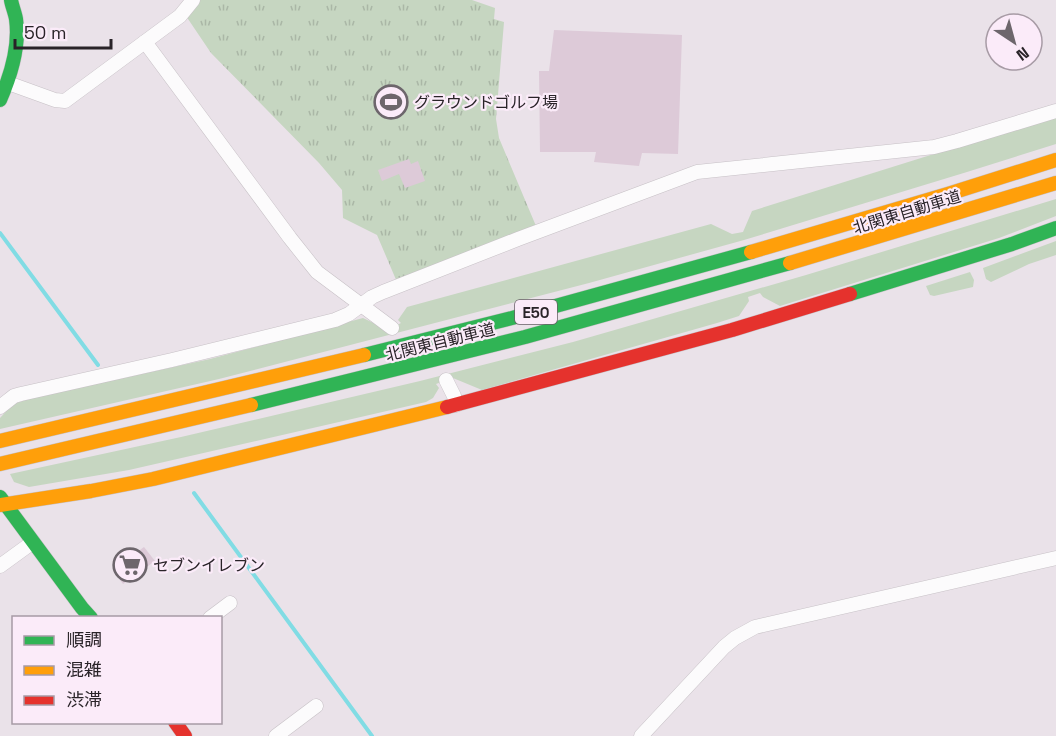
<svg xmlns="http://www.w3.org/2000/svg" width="1056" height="736" font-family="'Space Grotesk','Noto Sans JP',sans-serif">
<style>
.green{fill:#c6d6c1}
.park{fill:url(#park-tufts)}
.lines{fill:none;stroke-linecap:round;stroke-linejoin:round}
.stream{stroke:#81dce4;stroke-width:4}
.building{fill:#ddcad8}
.street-casing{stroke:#c7c1c6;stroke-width:15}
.fast-casing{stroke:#c7c1c6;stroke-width:15}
.slow-casing{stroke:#c7c1c6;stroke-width:15}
.jam-casing{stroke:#c7c1c6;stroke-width:15}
.street{stroke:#fcfbfc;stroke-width:14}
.fast{stroke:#30b455;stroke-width:14}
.slow{stroke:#ff9f0a;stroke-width:14}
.jam{stroke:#e5322d;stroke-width:14}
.labels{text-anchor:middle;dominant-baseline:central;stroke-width:4.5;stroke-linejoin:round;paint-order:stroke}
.shield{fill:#fbebf9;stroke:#685f67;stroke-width:1.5}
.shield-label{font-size:15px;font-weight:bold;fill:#292328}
.poi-label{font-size:16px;fill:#292328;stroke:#fbebf9;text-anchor:start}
.street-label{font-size:16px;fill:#292328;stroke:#fbebf9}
</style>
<defs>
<pattern id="park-tufts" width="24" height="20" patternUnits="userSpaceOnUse" patternTransform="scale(1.5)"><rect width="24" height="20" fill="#c6d6c1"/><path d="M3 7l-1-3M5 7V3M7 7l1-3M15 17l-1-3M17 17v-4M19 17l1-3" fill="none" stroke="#aab7a6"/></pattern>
</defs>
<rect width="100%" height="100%" fill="#eae2e9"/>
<g class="green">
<polygon points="1056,118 1056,144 967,172 744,240 589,283 219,379 0,429 0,418 13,404 28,399 210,359 363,318 382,327 385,331 401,323 398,320 407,307 711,224 732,234 743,232 752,211 969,143"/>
<polygon points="1056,199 1056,216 999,238 780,306 763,297 760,293 748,297 749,301 739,316 717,323 482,390 453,378 436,384 439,388 433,398 426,402 129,470 29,487 14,482 10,474 181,437 420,381 573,342 806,275"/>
<polygon points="1056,241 1056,255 1029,264 991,282 986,279 983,268"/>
<polygon points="970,272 974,280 973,287 934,296 930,295 926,286"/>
</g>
<polygon class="park" points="200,0 472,0 495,8 494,19 504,22 496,119 499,138 536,226 397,282 377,235 343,218 342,190 319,163 211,53 186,16"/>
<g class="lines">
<g class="stream">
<polyline points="0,233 98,365"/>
<polyline points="194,493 372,736"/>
</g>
</g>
<g class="building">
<polygon points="554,30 682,35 678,154 642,153 639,166 594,162 596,152 540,152 539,71 549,71"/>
<polygon points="409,159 411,164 418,161 425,181 405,188 399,174 382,181 378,170"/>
<polygon points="144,547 155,561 123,584 113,570"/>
</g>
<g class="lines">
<g class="street-casing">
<g id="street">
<polyline points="145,42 290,238 317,272 392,328"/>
<polyline points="8,83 55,100 65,101 180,16 193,0"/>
<polyline points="446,380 454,396 456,405"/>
<polyline points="0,407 14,396 21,394 172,360 335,320 349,314 372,297 383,292 518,239 697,172 934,147 957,141 1056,111"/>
<polyline points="0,566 33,542"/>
<polyline points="210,618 230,603"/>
<polyline points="276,736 316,706"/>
<polyline points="641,736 724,647 735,638 755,627 1056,558"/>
</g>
</g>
<g class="fast-casing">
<g id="fast">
<path d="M 0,100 C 11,75 20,47 16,19 C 15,13 12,6 11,0"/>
<polyline points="850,294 1012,244 1056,228"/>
<polyline points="364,355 512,318 751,252"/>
<polyline points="251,405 525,337 790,263"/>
<polyline points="0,497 82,608 91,618"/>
</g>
</g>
<g class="slow-casing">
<g id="slow">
<polyline points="751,252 948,194 1056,160"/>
<polyline points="790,263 1056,183"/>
<polyline points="0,441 364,355"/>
<polyline points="0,464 251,405"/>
<polyline points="0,505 91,491 153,479 447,407"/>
</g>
</g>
<g class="jam-casing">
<g id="jam">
<polyline points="447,407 732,330 850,294"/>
<polyline points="175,722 185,736"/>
</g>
</g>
<use href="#street" class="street"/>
<use href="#fast" class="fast"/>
<use href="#slow" class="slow"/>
<use href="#jam" class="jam"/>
</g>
<defs>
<g id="stadium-ring" transform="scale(1.725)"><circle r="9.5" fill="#fbebf9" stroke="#6d666c" stroke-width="1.5"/><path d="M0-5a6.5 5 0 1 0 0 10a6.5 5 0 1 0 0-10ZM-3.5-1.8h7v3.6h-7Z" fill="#6d666c"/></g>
<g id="supermarket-ring" transform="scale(1.725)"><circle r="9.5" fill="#fbebf9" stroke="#6d666c" stroke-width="1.5"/><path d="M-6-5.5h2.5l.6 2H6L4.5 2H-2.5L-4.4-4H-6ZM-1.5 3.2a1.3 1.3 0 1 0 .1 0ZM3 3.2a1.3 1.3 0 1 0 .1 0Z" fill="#6d666c"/></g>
</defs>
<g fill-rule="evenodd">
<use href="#stadium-ring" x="391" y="102"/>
<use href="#supermarket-ring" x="130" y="565"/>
</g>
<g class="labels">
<rect class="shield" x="515" y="300" width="42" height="24" rx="4.5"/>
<g class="shield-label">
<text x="536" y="312">E50</text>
</g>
<g class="poi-label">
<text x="414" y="102">グラウンドゴルフ場</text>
<text x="153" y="565">セブンイレブン</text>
</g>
<g class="street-label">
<text transform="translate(907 212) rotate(-17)">北関東自動車道</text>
<text transform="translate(440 342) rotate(-14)">北関東自動車道</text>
</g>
</g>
<rect x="12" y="616" width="210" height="108" fill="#fbebf9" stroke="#a79ba5" stroke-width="1.5"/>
<rect x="24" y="636" width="30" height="9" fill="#30b455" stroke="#a79ba5" stroke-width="1.5"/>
<text x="66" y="646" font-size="18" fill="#292328">順調</text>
<rect x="24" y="666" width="30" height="9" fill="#ff9f0a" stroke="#a79ba5" stroke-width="1.5"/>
<text x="66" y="676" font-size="18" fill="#292328">混雑</text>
<rect x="24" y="696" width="30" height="9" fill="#e5322d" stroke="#a79ba5" stroke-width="1.5"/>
<text x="66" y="706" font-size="18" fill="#292328">渋滞</text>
<g transform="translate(1014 42) rotate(144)"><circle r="28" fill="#fbebf9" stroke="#a79ba5" stroke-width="1.5"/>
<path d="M0-4.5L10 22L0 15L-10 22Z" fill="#6d666c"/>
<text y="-9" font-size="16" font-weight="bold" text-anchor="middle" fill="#292328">N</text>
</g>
<path d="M15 39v9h96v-9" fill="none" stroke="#292328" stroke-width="3"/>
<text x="24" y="39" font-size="18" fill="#292328" stroke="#fbebf9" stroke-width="4.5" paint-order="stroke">50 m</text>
</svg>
